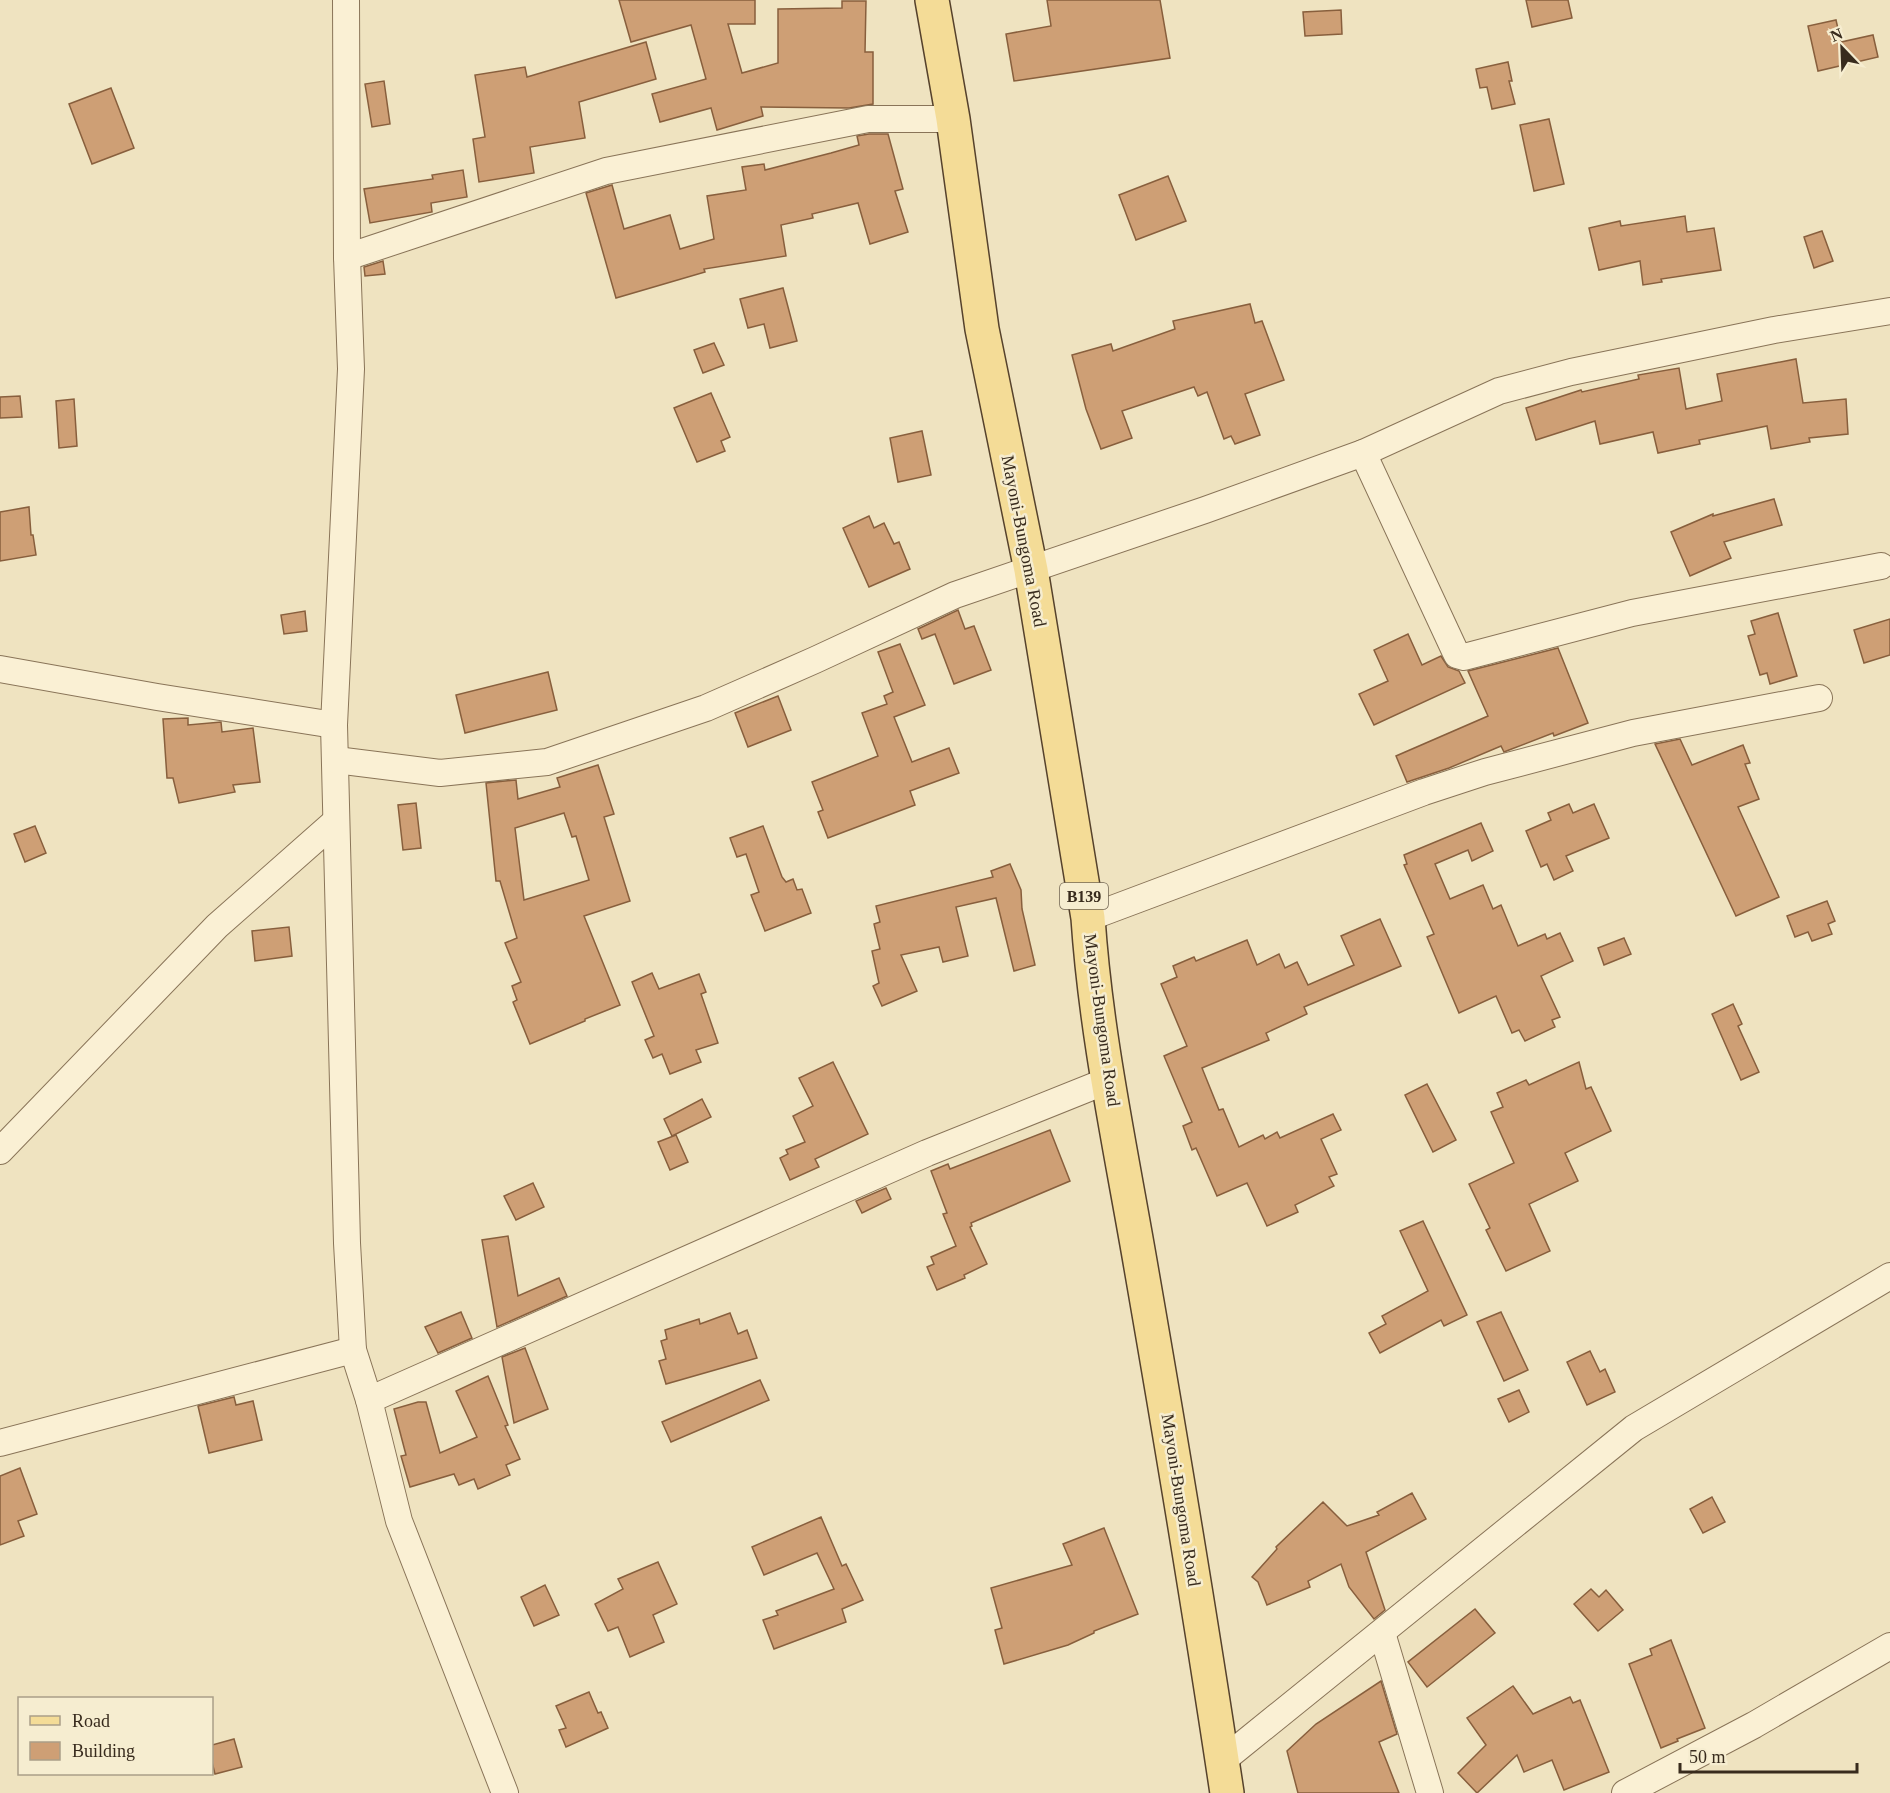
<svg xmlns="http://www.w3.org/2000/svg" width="1890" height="1793" font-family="Georgia,serif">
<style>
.building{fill:#ce9f75;stroke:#885f3d;stroke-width:1.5;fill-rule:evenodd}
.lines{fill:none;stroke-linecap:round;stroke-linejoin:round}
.minor-casing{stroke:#897458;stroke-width:28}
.primary-casing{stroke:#56422c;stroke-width:36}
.minor{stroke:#faf0d4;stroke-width:26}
.primary{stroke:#f4dc97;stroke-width:33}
.labels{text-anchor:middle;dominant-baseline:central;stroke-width:5;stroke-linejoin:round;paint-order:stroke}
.shield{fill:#f6edd0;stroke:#716553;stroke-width:1.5}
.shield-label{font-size:16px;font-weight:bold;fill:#382b1d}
.street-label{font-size:18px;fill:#382b1d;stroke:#f6edd0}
</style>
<rect width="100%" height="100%" fill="#efe3c0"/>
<g class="building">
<polygon points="619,0 755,0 755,24 728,24 742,73 778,63 778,9 842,8 842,1 866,1 865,52 873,52 873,104 849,108 761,107 763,116 717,130 711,108 660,122 652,94 706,79 691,25 631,42"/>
<polygon points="1047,0 1160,0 1170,58 1014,81 1006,34 1051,26"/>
<polygon points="1526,0 1568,0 1572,18 1532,27"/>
<polygon points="1341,10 1342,34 1305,36 1303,12"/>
<polygon points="1836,20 1841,42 1873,35 1878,57 1818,71 1808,26"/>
<polygon points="646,42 656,79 579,102 585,138 530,147 534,173 479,182 473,139 485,137 475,75 525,67 527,77"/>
<polygon points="1508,62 1512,81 1509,81 1515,104 1492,109 1487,87 1480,88 1476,69"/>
<polygon points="384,81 390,124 372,127 365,84"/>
<polygon points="111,88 134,148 92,164 69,104"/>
<polygon points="1549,119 1564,184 1534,191 1520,125"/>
<polygon points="869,134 888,134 903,189 895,191 908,232 870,244 858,203 812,214 813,218 781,225 786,256 704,269 705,272 616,298 586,193 612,185 624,229 670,215 680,249 714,239 707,196 746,190 742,167 764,164 765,170 831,153 859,145 857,136"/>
<polygon points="463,170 467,197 431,203 432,212 370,223 364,189 433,179 432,175"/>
<polygon points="1168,176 1186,221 1136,240 1119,195"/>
<polygon points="1685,216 1687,232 1714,228 1721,270 1661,279 1662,282 1643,285 1640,261 1599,270 1589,228 1620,221 1621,226"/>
<polygon points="1822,231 1833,261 1814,268 1804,237"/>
<polygon points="383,261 385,274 365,276 364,267"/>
<polygon points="783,288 797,341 770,348 764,324 748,328 740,299"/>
<polygon points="1250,304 1255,323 1262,321 1284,380 1245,394 1260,435 1235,444 1231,436 1224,439 1207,392 1198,396 1194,387 1122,411 1132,438 1101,449 1086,409 1072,355 1111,344 1113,351 1175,329 1173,321"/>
<polygon points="714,343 724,365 703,373 694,350"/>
<polygon points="1796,359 1803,403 1846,399 1848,434 1809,438 1810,442 1771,449 1767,426 1699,440 1700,444 1658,453 1653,432 1600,444 1595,421 1536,440 1526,408 1581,390 1582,392 1639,379 1638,375 1679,368 1686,409 1722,401 1717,374"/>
<polygon points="711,393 730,437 721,441 725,451 697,462 674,408"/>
<polygon points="20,396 22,417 0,418 0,397"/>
<polygon points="74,399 77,446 59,448 56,401"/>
<polygon points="922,431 931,475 898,482 890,438"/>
<polygon points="1774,499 1782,525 1724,542 1731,558 1690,576 1671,532 1713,514 1713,516"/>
<polygon points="29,507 31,535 33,535 36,555 0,561 0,512"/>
<polygon points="869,516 874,528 884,523 894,544 899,542 910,569 869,587 843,528"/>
<polygon points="958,610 965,629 974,626 991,670 954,684 935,634 922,639 918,629"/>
<polygon points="305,611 307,631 284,634 281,615"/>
<polygon points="1778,613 1797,676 1770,684 1767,673 1760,675 1748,636 1755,634 1751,621"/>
<polygon points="1890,619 1890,655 1864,663 1854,630"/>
<polygon points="1408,634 1422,665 1441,656 1448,667 1459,671 1465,683 1374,725 1359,694 1388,681 1374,650"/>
<polygon points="900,644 925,705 894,717 912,762 949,748 959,773 910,791 915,805 828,838 818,812 823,810 812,782 878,756 862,713 887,704 884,696 893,692 878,652"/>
<polygon points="1558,648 1588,723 1554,736 1553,733 1509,750 1504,752 1501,746 1449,768 1407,782 1396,756 1488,716 1468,671"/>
<polygon points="548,672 557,710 465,733 456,695"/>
<polygon points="778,696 791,730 748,747 735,713"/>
<polygon points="188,718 188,725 221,722 222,732 253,728 260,782 233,785 235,792 179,803 173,778 167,778 163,719"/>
<polygon points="1680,739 1692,765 1743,745 1750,763 1745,764 1759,799 1738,807 1779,897 1736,916 1655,744"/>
<path d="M 598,765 L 614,814 L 604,817 L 630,901 L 584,916 L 620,1005 L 585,1019 L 585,1021 L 530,1044 L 513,1002 L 517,1000 L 512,986 L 521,982 L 505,943 L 517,938 L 500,881 L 496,881 L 486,783 L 516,780 L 518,799 L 560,787 L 557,778 ZM 564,813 L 572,837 L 576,836 L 589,880 L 524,900 L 515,828 Z"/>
<polygon points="416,803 421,848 403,850 398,805"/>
<polygon points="1569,804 1573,813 1594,804 1609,838 1566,856 1573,871 1554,880 1547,864 1541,867 1526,831 1551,820 1548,813"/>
<polygon points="1481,823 1493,851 1472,861 1468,850 1435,864 1450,899 1483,885 1493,909 1501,905 1518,946 1545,934 1547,939 1560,933 1573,961 1541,976 1560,1017 1552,1020 1555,1027 1525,1041 1519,1030 1512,1033 1496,996 1459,1013 1427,937 1434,934 1404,865 1407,864 1404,855"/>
<polygon points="35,826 46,853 25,862 14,834"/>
<polygon points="763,826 782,877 786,882 793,879 797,890 802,889 811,913 765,931 751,895 759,892 746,854 737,857 730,838"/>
<polygon points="1010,864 1021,890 1022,909 1035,965 1014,971 996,898 956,907 968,956 943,962 939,947 901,955 917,991 882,1006 873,986 879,983 872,951 880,949 874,924 880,922 876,906 993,877 991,871"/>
<polygon points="1827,901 1835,921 1828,924 1832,934 1812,941 1808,932 1795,937 1787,916"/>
<polygon points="1380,919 1401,966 1304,1007 1307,1014 1266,1033 1269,1040 1202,1068 1219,1110 1223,1109 1239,1147 1263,1135 1265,1139 1277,1132 1280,1138 1333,1114 1341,1130 1321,1139 1337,1174 1329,1177 1334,1186 1295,1205 1298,1212 1267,1226 1247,1183 1217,1196 1196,1148 1192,1150 1183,1126 1192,1122 1164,1056 1187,1046 1161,984 1177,977 1173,966 1194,957 1196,961 1247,940 1257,965 1279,954 1285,968 1297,962 1308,985 1354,965 1341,936"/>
<polygon points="289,927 292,956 255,961 252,931"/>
<polygon points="1624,938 1631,954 1604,965 1598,948"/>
<polygon points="652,973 659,989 699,974 706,992 701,994 718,1043 696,1050 701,1062 670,1074 662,1054 653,1058 645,1040 654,1036 632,982"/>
<polygon points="1733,1004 1742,1024 1738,1026 1759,1072 1741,1080 1712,1014"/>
<polygon points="833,1062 868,1134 815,1159 819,1167 790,1180 780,1158 788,1154 786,1150 805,1142 793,1116 813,1106 799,1078"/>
<polygon points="1579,1062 1586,1089 1591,1087 1611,1131 1565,1153 1578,1181 1529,1204 1550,1251 1506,1271 1486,1230 1490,1228 1469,1184 1514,1163 1491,1112 1503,1107 1497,1093 1526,1080 1529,1085"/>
<polygon points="1427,1084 1456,1140 1433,1152 1405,1095"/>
<polygon points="702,1099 711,1117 672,1136 664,1119"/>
<polygon points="1050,1130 1070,1181 971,1223 972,1226 970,1227 987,1264 964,1275 965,1278 937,1290 927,1267 934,1264 931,1257 956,1246 943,1214 947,1213 931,1171 948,1164 950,1169"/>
<polygon points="676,1135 688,1162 670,1170 658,1142"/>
<polygon points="533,1183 544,1207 516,1220 504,1196"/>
<polygon points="886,1188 891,1199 862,1213 856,1201"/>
<polygon points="1423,1221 1467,1315 1444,1326 1441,1320 1380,1353 1369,1333 1386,1324 1382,1316 1428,1291 1400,1231"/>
<polygon points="508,1236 518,1296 559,1278 567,1296 497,1327 482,1240"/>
<polygon points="461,1312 472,1338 438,1353 425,1327"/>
<polygon points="1501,1312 1528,1370 1504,1381 1477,1322"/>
<polygon points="730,1313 738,1334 747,1330 757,1358 666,1384 659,1361 666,1359 661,1341 667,1339 665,1330 699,1319 700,1324"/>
<polygon points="525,1348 548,1409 514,1423 502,1357"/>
<polygon points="1590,1351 1600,1372 1605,1369 1615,1392 1587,1405 1567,1362"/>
<polygon points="488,1376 508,1425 505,1426 520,1459 506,1465 510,1475 478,1489 474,1479 459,1485 454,1474 410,1487 401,1456 406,1455 394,1409 418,1402 426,1402 440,1453 477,1437 456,1391"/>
<polygon points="760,1380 769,1400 671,1442 662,1422"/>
<polygon points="1519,1390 1529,1412 1509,1422 1498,1399"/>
<polygon points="234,1397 236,1405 253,1401 262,1440 209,1453 198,1406"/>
<polygon points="20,1468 37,1514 18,1521 24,1536 0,1545 0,1476"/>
<polygon points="1412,1493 1426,1519 1366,1552 1385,1610 1374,1619 1349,1587 1341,1564 1308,1581 1310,1587 1267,1605 1258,1582 1252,1577 1277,1549 1276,1547 1323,1502 1347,1526 1379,1515 1377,1512"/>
<polygon points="1712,1497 1725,1522 1703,1533 1690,1509"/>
<polygon points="821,1517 842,1566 846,1564 863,1600 842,1609 846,1622 774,1649 763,1620 778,1615 776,1611 834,1589 817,1553 764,1575 752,1547"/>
<polygon points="1104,1528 1138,1614 1094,1631 1094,1633 1068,1645 1004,1664 995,1630 1002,1628 991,1588 1072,1565 1063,1544"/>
<polygon points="658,1562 677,1604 653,1615 664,1642 630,1657 618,1627 608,1631 595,1604 623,1589 618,1579"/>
<polygon points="545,1585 559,1615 534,1626 521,1597"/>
<polygon points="1591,1589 1599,1597 1606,1590 1623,1610 1598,1631 1574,1604"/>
<polygon points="1475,1609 1495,1633 1427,1687 1408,1662"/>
<polygon points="1671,1640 1705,1728 1677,1739 1678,1741 1661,1748 1629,1664 1652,1655 1650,1649"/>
<polygon points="1381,1681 1397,1734 1379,1742 1399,1793 1298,1793 1287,1751 1316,1724"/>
<polygon points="1513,1686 1533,1714 1570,1697 1573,1703 1580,1700 1609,1772 1564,1790 1552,1760 1524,1772 1517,1755 1477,1793 1458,1773 1486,1745 1467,1718"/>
<polygon points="589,1692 598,1713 601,1712 608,1728 566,1747 559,1730 566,1728 556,1706"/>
<polygon points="234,1739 242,1767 215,1774 212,1762 212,1745"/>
</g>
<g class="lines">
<g class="minor-casing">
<g id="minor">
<polyline points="346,0 347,257 351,369 334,725 347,1243 353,1350 369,1400 399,1521 505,1793"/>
<polyline points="347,257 606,171 868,119 953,119"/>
<polyline points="1363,453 1455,651 1457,655 1464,657 1632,613 1881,566"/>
<polyline points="0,669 157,697 334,725"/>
<polyline points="336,760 440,773 547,762 706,708 815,660 955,595 1205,510 1363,453 1499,391 1571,372 1774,330 1890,311"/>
<polyline points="1088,918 1424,792 1485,772 1633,733 1819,698"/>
<polyline points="0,1151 217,926 336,821"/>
<polyline points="369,1400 927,1153 1109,1080"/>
<polyline points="0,1443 353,1350"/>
<polyline points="1382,1633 1430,1793"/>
<polyline points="1222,1761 1634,1428 1890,1276"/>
<polyline points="1625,1793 1754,1725 1890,1646"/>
</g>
</g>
<g class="primary-casing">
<path id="primary" d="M 932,0 L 953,119 L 982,329 L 1031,570 L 1088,918 C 1096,1037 1122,1155 1142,1273 C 1172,1446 1201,1619 1227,1793"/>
</g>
<use href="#minor" class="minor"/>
<use href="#primary" class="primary"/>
</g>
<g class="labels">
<rect class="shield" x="1060" y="883" width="48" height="26" rx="4.5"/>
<g class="shield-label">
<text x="1084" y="896">B139</text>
</g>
<g class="street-label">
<text transform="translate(1024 541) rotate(79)">Mayoni-Bungoma Road</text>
<text transform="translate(1102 1020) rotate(82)">Mayoni-Bungoma Road</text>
<text transform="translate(1181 1500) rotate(81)">Mayoni-Bungoma Road</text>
</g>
</g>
<rect x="18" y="1697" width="195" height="78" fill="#f6edd0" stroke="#aa9f88" stroke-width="1.5"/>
<rect x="30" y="1716" width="30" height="9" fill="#f4dc97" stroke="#aa9f88" stroke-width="1.5"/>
<text x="72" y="1727" font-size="18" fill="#382b1d">Road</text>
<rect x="30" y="1742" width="30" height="18" fill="#ce9f75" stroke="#aa9f88" stroke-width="1.5"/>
<text x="72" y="1757" font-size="18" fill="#382b1d">Building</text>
<g transform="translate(1842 48) rotate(337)" stroke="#f6edd0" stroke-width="4.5" paint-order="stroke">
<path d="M0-4.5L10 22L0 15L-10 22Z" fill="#382b1d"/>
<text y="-9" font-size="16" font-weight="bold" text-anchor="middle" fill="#382b1d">N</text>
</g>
<path d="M1680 1763v9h177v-9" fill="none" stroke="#382b1d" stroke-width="3"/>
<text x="1689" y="1763" font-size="18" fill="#382b1d" stroke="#f6edd0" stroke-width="4.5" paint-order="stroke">50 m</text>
</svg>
